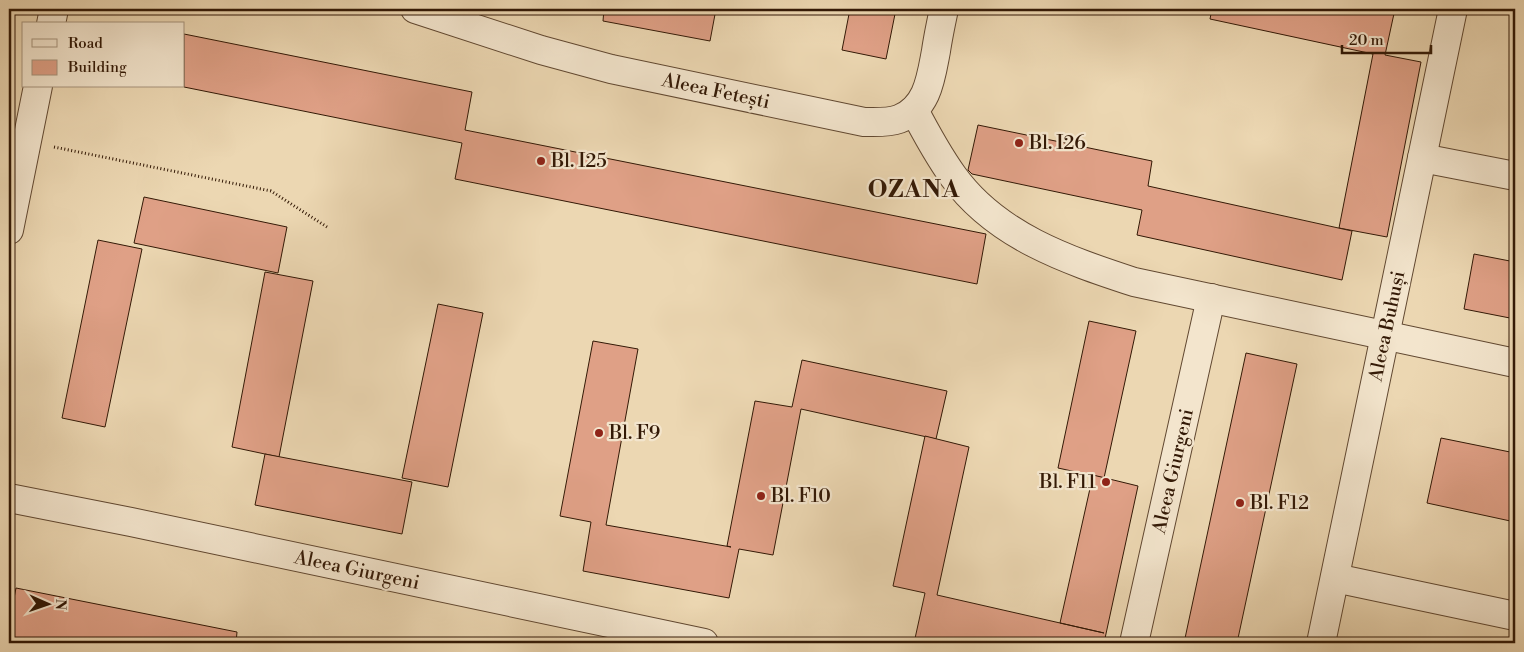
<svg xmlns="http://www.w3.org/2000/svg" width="1524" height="652" font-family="'Libre Bodoni',serif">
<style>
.building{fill:#dfa086;stroke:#331906}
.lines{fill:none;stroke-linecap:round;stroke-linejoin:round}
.minor-casing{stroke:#614831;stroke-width:30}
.path{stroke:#331906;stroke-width:3;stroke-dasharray:1 2.5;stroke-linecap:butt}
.minor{stroke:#f3e5cd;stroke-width:28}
.poi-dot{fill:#8f2418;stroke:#f3e5cd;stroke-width:2}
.labels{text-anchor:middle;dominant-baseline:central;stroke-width:4.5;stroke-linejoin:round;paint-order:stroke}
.street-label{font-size:19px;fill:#331906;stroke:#f3e5cd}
.poi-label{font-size:19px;fill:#331906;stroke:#f3e5cd;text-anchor:start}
.district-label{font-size:24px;font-weight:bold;letter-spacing:1px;fill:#331906;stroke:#f3e5cd}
</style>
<rect width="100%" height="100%" fill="#ecd7b2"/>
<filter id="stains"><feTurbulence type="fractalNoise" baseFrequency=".004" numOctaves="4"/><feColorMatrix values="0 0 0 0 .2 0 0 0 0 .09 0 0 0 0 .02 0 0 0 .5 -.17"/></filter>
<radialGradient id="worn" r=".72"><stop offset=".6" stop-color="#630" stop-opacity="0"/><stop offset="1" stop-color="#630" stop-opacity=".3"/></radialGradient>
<g class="building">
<polygon points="604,9 716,9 710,41 603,21"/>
<polygon points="850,9 896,9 886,59 842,50"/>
<polygon points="1212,9 1395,9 1385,55 1421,62 1387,237 1339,228 1373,54 1210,19"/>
<polygon points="184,34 472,92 465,130 986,234 977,284 455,179 462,143 184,87"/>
<polygon points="978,125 1152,161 1148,186 1352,231 1342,280 1137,235 1142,210 972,174 968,170"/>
<polygon points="144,197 287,227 278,273 134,243"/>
<polygon points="98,240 142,249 105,427 62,418"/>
<polygon points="1474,254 1515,262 1515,319 1464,309"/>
<polygon points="265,272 313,281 279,457 232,447"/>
<polygon points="438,304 483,313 448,487 402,478"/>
<polygon points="1089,321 1136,331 1104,478 1058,468"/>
<polygon points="593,341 638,349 606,525 731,547 727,546 755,401 792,407 802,360 947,391 936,439 801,409 773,555 739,549 729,598 583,571 591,522 560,516"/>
<polygon points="1246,353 1297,364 1237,643 1184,643"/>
<polygon points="925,436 969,447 937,595 1104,633 1060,623 1093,475 1138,486 1104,643 914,643 925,593 893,586"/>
<polygon points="1441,438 1515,453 1515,522 1427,503"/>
<polygon points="265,454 412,482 402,534 255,505"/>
<polygon points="16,588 237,632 236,643 32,643 9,639 9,624"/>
</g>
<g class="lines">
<g class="minor-casing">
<g id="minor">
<path d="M 415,9 L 541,50 L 611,69 L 864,122 C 875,122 888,123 899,119 C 928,108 931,77 936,51 C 938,37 941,23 944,9"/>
<polyline points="51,24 54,9"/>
<path d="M 914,110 C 926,133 938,155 953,176 C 996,236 1067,260 1134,282 L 1515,363"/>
<polyline points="1422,158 1515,176"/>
<polyline points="9,230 38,86"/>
<polyline points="9,498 131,522 704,643"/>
<polyline points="1335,578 1515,616"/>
<polyline points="1134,643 1211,298"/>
<polyline points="1321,643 1453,9"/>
</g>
</g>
<polyline class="path" points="54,147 271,191 327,227"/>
<use href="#minor" class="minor"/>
</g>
<g class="poi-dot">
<circle cx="1019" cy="143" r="5"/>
<circle cx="541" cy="161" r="5"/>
<circle cx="599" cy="433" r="5"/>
<circle cx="1106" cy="482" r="5"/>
<circle cx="761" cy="496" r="5"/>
<circle cx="1240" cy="503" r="5"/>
</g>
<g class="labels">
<g class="street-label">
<text transform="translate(716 91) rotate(12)">Aleea Fetești</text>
<text transform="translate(1387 326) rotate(-78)">Aleea Buhuși</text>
<text transform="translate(1173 471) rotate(-77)">Aleea Giurgeni</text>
<text transform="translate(357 570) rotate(12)">Aleea Giurgeni</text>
</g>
<g class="poi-label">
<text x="1029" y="143">Bl. I26</text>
<text x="551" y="161">Bl. I25</text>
<text x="609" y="433">Bl. F9</text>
<text x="1096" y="482" text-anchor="end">Bl. F11</text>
<text x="771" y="496">Bl. F10</text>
<text x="1250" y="503">Bl. F12</text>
</g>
<g class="district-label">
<text x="914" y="190">OZANA</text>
</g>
</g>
<rect width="1524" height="652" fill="none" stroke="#ecd7b2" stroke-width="30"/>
<rect x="10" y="10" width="1504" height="632" fill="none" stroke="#331906" stroke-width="2.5"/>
<rect x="15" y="15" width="1494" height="622" fill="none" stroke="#331906"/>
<rect x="22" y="22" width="162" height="65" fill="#f3e5cd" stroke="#a6937d"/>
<rect x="32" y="39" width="25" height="8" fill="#f3e5cd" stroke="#a6937d"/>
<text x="68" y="48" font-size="15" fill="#331906">Road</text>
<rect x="32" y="60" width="25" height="15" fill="#dfa086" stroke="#a6937d"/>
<text x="68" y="72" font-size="15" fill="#331906">Building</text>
<g transform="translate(48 604) rotate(92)" stroke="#f3e5cd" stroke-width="4" paint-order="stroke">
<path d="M0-4L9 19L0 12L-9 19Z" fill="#331906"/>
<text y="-8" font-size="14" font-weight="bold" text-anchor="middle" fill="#331906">N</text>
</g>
<path d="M1342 45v8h89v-8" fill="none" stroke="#331906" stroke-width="2.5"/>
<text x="1349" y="45" font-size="15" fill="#331906" stroke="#f3e5cd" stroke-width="4" paint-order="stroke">20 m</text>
<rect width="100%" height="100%" filter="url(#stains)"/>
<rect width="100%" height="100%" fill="url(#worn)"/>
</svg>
